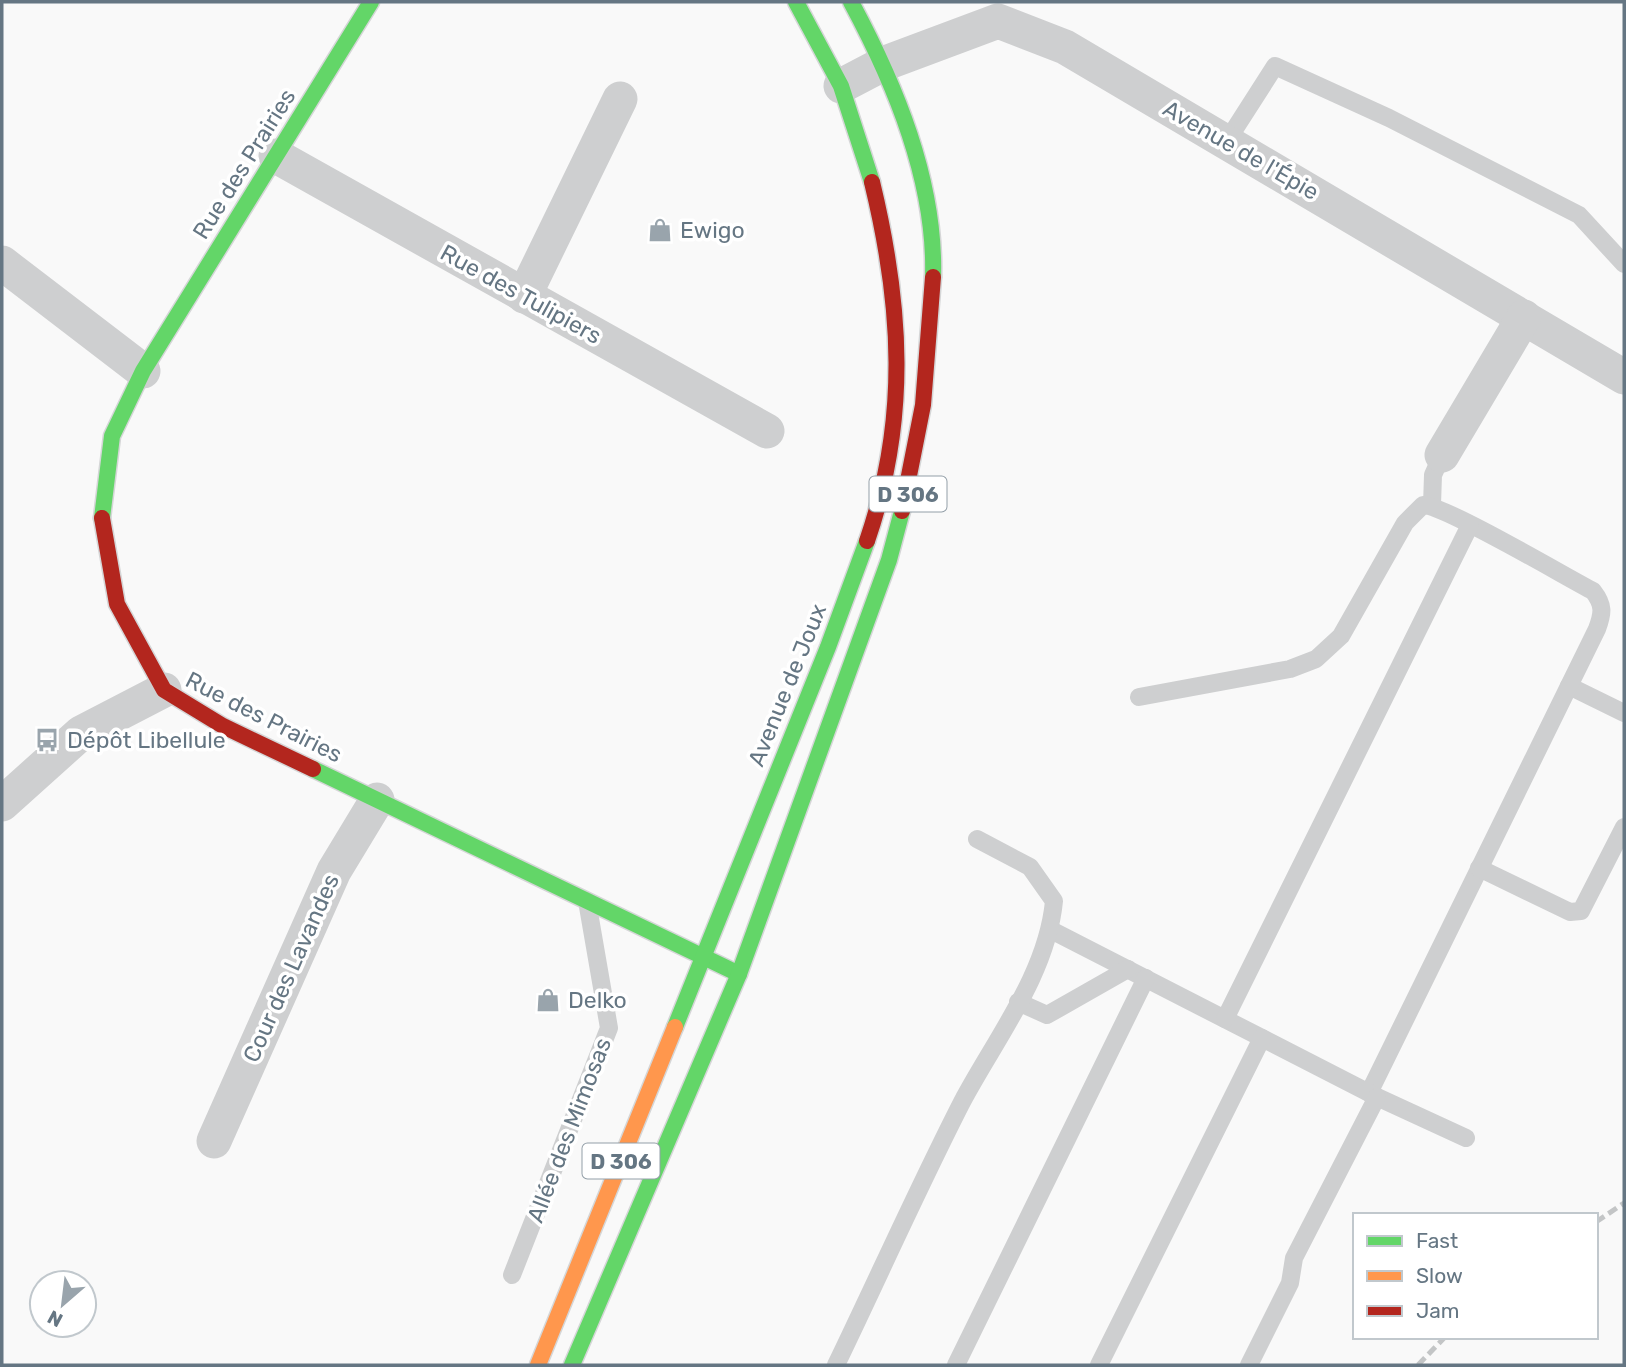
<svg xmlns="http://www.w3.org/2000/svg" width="1626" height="1367" font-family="Rubik,sans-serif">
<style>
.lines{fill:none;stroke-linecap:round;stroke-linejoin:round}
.fast-casing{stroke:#d5d6d7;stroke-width:19}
.slow-casing{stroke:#d5d6d7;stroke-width:19}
.jam-casing{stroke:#d5d6d7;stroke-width:19}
.lane{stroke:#cecfd0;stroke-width:18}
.street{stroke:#cecfd0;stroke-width:35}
.fast{stroke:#63d668;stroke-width:16}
.slow{stroke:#ff974d;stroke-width:16}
.jam{stroke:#b3261e;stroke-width:16}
.rail{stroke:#c3c5c6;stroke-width:5;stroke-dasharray:10 5;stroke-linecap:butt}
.labels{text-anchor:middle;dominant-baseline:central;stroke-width:7;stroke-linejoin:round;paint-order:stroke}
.shield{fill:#fff;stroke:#939fa8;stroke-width:2}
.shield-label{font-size:21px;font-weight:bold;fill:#657683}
.street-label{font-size:23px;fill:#657683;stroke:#fff}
.poi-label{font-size:23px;fill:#657683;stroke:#fff;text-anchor:start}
</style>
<rect width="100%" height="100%" fill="#f9f9f9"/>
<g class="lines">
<g class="fast-casing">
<g id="fast">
<polyline points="796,2 841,86 872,182"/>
<path d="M 851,2 C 895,84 936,182 933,277"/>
<polyline points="102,518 112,436 143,371 371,2"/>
<polyline points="313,769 739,974"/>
<polyline points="675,1027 828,647 867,541"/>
<polyline points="572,1365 739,974 889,560 902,511"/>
</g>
</g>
<g class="slow-casing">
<polyline id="slow" points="538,1365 675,1027"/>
</g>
<g class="jam-casing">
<g id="jam">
<polyline points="902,511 923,405 933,277"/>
<polyline points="102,518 117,604 164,690 223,726 313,769"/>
<path d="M 867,541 C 909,419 902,306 872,182"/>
</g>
</g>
<g class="lane">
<polyline points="1227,141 1275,66 1389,118 1579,215 1624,264"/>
<polyline points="1432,505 1433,475 1442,455"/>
<polyline points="1569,686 1624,713"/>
<path d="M 1139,697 L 1290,669 L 1316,659 L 1341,636 L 1405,523 L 1423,505 C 1444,505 1566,577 1593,591 C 1604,605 1603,613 1597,629 L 1369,1093"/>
<polyline points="1479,868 1570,912 1581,911 1624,827"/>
<polyline points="1051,930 1377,1097 1466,1138"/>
<polyline points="1018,1002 1047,1015 1128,969"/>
<polyline points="1225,1019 1470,525"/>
<polyline points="512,1275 609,1028 587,901"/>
<path d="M 836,1365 C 878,1278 918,1188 962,1102 C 996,1038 1047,974 1054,901 L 1030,867 L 977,839"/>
<polyline points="956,1365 1146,978"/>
<polyline points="1099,1365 1262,1038"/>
<polyline points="1249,1365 1290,1283 1294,1258 1377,1097"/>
</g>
<g class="street">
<polyline points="841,86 883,64 998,21 1065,47 1624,377"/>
<polyline points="276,156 767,431"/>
<polyline points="2,263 143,371"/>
<polyline points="524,296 620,99"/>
<polyline points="1442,455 1524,317"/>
<polyline points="2,804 81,733 164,690"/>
<polyline points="214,1141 334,871 377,800"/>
</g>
<use href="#fast" class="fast"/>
<use href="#slow" class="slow"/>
<use href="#jam" class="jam"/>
<g class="rail">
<polyline points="1596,1222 1624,1203"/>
<polyline points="1418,1365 1445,1337"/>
</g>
</g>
<defs>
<g id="shop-bare" transform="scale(1.89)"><path d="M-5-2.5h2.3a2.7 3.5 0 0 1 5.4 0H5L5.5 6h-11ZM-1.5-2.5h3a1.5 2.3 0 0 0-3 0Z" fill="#99a4ac" stroke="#fff" stroke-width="2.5" paint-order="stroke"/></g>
<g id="bus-bare" transform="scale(1.89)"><path d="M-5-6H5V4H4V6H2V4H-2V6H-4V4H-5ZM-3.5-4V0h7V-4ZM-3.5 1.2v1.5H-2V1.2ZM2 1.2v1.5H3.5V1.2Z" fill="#99a4ac" stroke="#fff" stroke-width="2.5" paint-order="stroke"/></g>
</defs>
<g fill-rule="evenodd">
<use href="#shop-bare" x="660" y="230"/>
<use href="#bus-bare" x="47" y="740"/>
<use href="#shop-bare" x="548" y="1000"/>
</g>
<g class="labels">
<g class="shield">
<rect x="869.5" y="476.5" width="77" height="35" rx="5"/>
<rect x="582.5" y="1143.5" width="77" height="35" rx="5"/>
</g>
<g class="shield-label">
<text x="908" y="494">D 306</text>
<text x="621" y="1161">D 306</text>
</g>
<g class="street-label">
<text transform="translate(1241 150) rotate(30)">Avenue de l'Épie</text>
<text transform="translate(244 164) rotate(-58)">Rue des Prairies</text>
<text transform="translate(521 294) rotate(29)">Rue des Tulipiers</text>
<text transform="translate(787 685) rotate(-68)">Avenue de Joux</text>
<text transform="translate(264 717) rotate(27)">Rue des Prairies</text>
<text transform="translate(291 968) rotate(-66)">Cour des Lavandes</text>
<text transform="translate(569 1130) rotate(-69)">Allée des Mimosas</text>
</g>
<g class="poi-label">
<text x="680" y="230">Ewigo</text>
<text x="67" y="740">Dépôt Libellule</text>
<text x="568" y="1000">Delko</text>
</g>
</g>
<rect width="1626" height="1367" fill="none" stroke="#657683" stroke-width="7"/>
<rect x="1353" y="1213" width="245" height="126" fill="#ffffff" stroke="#c1c8cd" stroke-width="2"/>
<rect x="1367" y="1236" width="35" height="10" fill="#63d668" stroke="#c1c8cd" stroke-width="2"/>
<text x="1416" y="1248" font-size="21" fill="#657683">Fast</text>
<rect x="1367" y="1271" width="35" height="10" fill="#ff974d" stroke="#c1c8cd" stroke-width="2"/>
<text x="1416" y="1283" font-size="21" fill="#657683">Slow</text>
<rect x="1367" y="1306" width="35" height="10" fill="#b3261e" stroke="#c1c8cd" stroke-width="2"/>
<text x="1416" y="1318" font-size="21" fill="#657683">Jam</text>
<g transform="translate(63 1304) rotate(208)"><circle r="33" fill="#ffffff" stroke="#c1c8cd" stroke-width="2"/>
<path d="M0-5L12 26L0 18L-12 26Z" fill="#99a4ac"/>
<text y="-10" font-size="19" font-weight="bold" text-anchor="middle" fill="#657683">N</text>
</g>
</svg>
